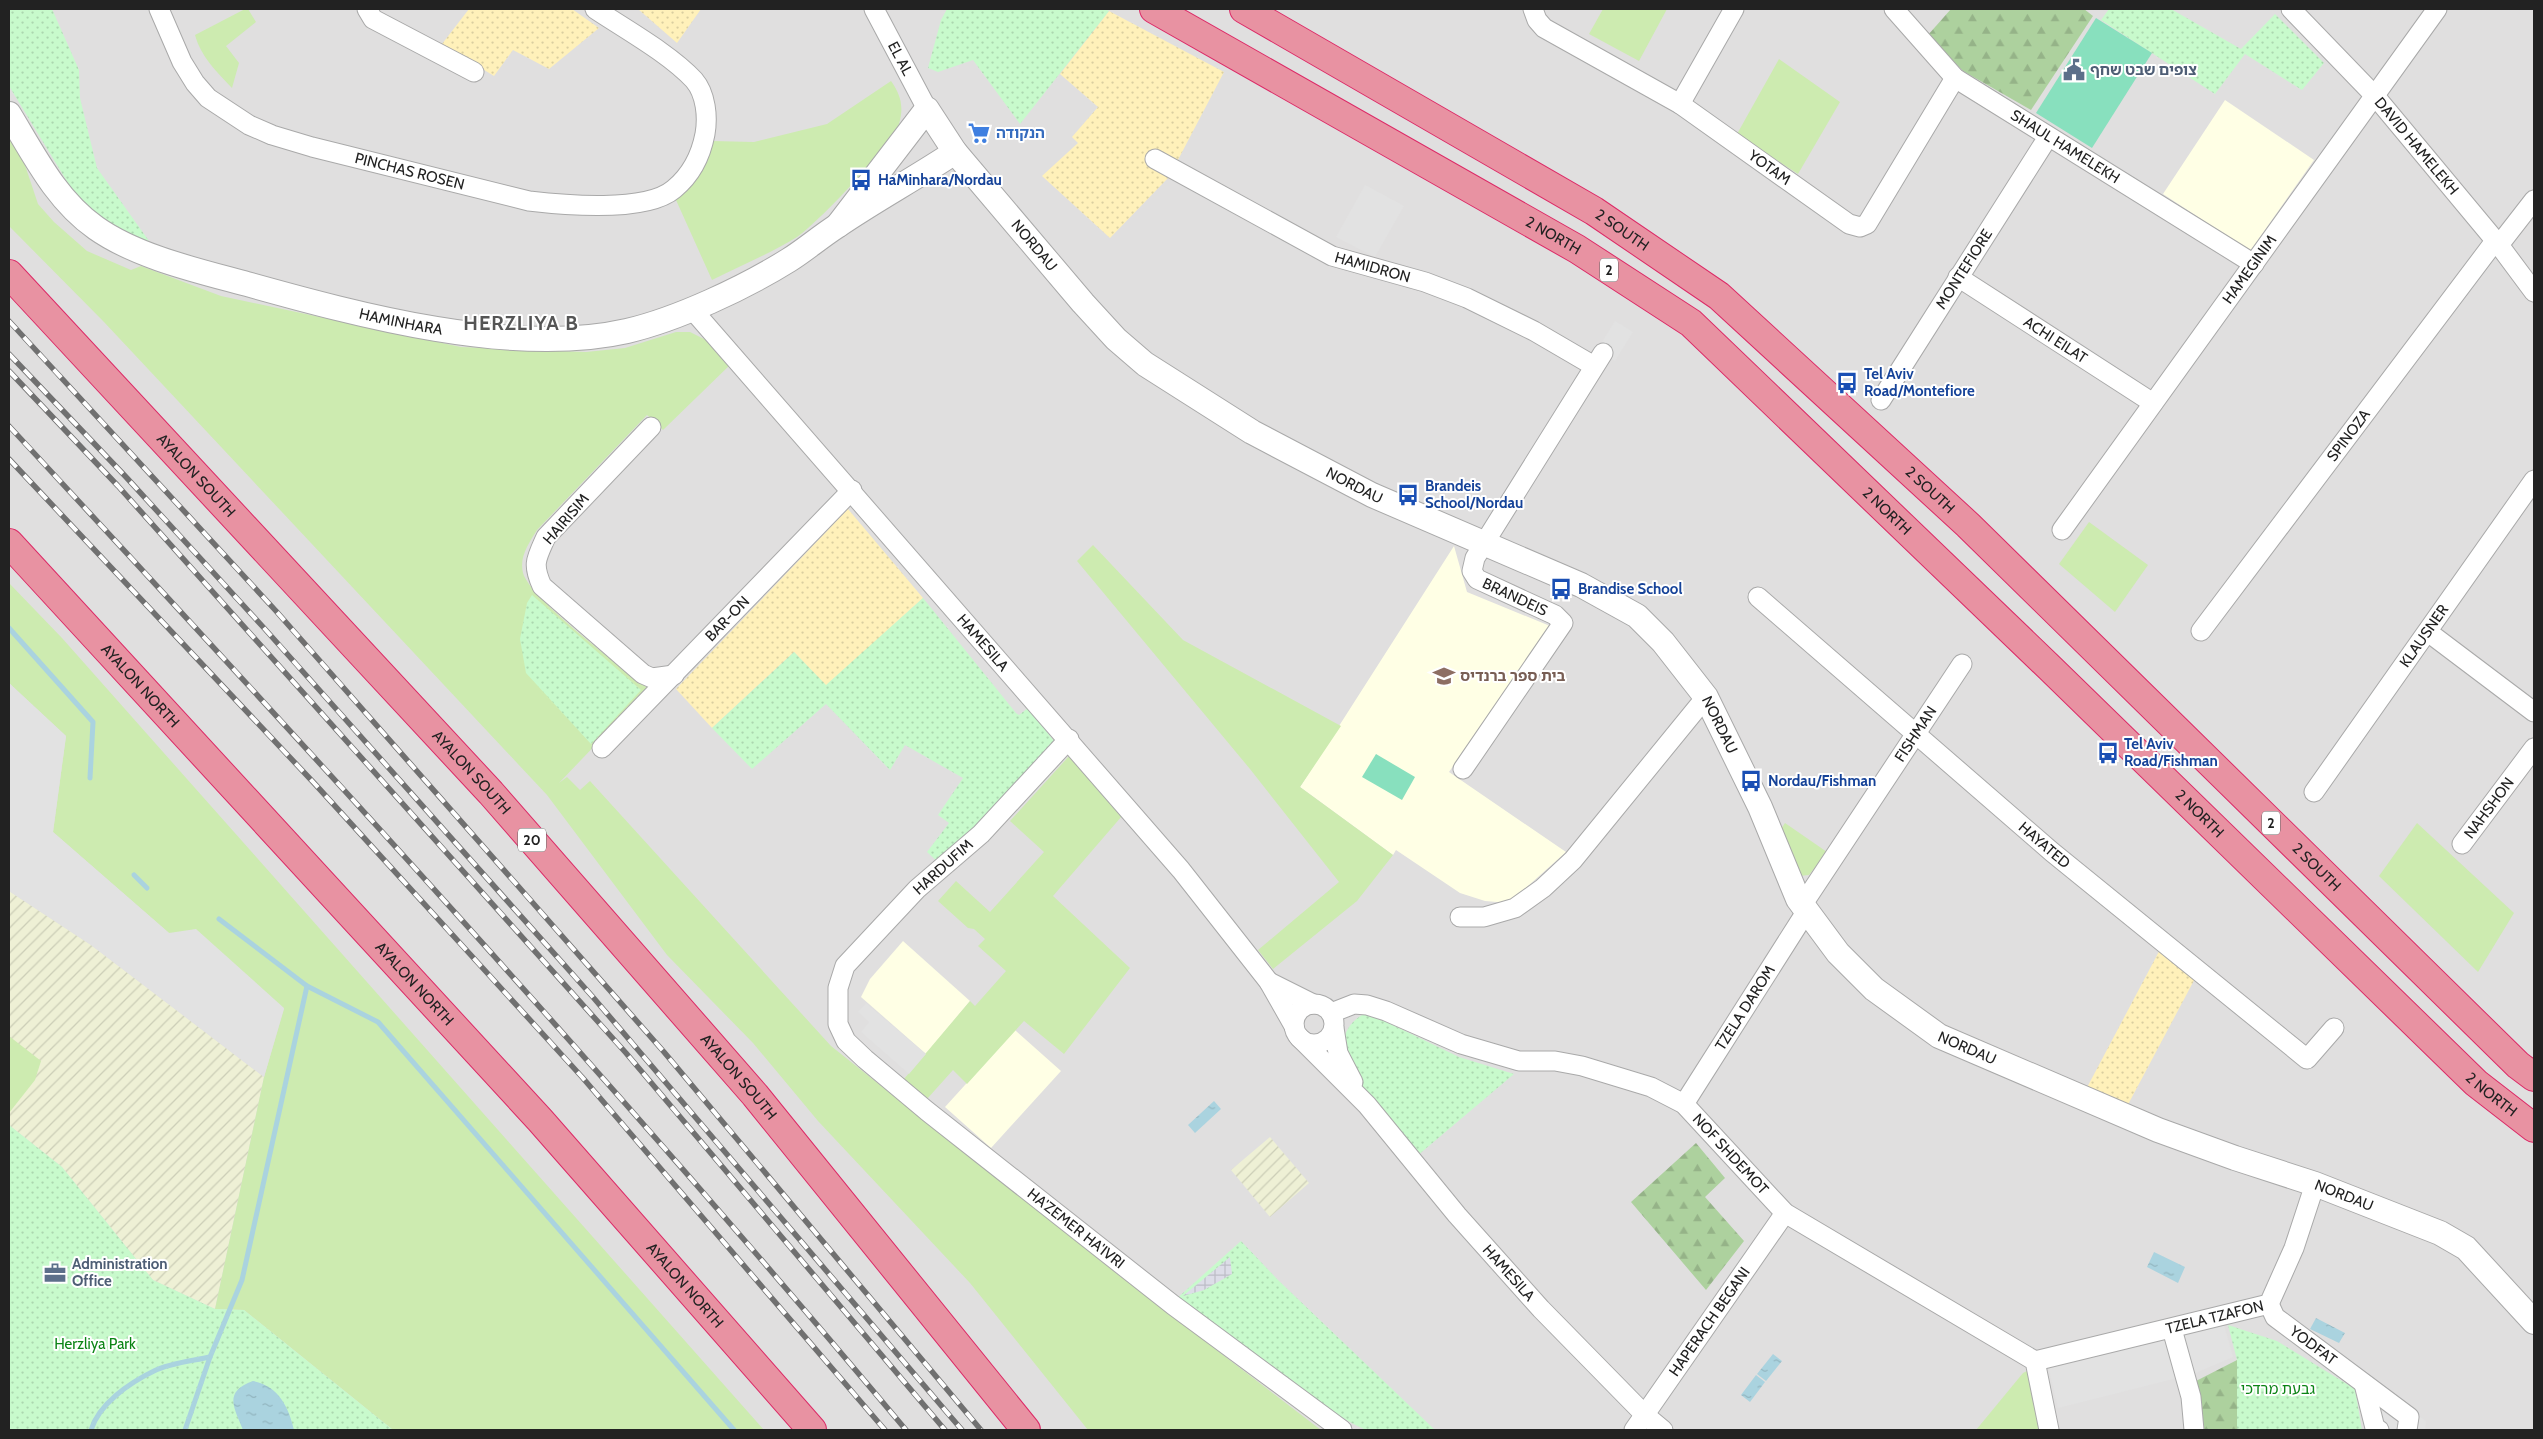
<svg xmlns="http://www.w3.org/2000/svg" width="2543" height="1439" font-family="Cabin,'Noto Sans Hebrew',sans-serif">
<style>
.residential{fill:#e0dfdf}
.education{fill:#ffffe5}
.farmland{fill:url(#farmland-furrows)}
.grass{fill:#cdebb0}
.forest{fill:url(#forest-firs)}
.sand{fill:url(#sand-dots)}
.park{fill:url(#park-dots)}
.pitch{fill:#88e0be}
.parking{fill:#e2e2e2}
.plaza{fill:url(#plaza-grid)}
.water{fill:url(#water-ripples)}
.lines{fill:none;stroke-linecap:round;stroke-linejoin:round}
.stream{stroke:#aad3df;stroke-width:5}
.minor-casing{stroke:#a9a9a9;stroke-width:21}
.tertiary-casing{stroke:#a9a9a9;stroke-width:26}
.motorway-casing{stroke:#dc2a67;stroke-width:30}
.minor{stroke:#fff;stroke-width:19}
.tertiary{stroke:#fff;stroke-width:24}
.motorway{stroke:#e892a2;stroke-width:28}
.rail-casing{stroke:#707070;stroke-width:5.5}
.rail{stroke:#fff;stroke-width:4;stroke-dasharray:11;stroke-linecap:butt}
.labels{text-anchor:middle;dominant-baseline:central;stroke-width:4;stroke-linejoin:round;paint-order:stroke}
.shield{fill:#fff;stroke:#646464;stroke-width:1}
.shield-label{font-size:14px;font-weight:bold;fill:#222}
.street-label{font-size:15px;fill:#222;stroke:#fff}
.service-label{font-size:15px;font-weight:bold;fill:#4e5e75;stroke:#fff;text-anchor:start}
.shop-label{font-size:15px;font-weight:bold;fill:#366cbe;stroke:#fff;text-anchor:start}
.transit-label{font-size:15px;font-weight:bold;fill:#164399;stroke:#fff;text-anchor:start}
.education-label{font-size:15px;font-weight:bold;fill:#785e54;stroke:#fff;text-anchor:start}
.park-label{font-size:15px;fill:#0c8416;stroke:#fff}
.district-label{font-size:20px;font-weight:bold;letter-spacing:1px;fill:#555;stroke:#fff}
</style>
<defs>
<pattern id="farmland-furrows" width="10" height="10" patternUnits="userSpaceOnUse" patternTransform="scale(1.25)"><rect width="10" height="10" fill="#eef0d5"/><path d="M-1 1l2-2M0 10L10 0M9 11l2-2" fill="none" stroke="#ccceb7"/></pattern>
<pattern id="forest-firs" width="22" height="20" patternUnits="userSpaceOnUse" patternTransform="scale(1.25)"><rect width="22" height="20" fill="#add19e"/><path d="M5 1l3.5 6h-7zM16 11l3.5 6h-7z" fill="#95b388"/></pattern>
<pattern id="sand-dots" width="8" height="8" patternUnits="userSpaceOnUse" patternTransform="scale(1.25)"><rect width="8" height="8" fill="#fff1ba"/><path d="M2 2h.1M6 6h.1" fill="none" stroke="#dacea0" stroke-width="1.8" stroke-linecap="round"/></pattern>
<pattern id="park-dots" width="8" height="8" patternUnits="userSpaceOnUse" patternTransform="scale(1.25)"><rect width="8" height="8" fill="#c8facc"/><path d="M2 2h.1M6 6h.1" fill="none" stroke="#acd6af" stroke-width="1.8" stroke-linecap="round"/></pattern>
<pattern id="plaza-grid" width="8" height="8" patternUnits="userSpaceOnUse" patternTransform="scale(1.25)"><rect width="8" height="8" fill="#dddde8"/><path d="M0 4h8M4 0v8" fill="none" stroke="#bdbdc7"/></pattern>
<pattern id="water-ripples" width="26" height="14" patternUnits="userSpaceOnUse" patternTransform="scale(1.25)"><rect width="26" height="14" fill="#aad3df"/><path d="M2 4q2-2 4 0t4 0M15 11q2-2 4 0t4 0" fill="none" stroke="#92b5bf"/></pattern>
</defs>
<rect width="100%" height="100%" fill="#f2efe9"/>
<rect class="residential" x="9" y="9" width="2525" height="1421"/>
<g class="education">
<polygon points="2225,100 2314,160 2250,251 2163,194"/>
<polygon points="1454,546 1467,592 1550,626 1449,772 1566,852 1509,903 1485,901 1460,893 1396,850 1393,855 1300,787"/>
<polygon points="903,941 970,1001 926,1054 861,997 870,979"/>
<polygon points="1015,1030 1061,1071 991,1148 945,1107"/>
</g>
<g class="farmland">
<polygon points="9,891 91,945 264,1077 215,1309 153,1280 62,1167 9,1125"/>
<polygon points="1270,1137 1309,1183 1270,1217 1231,1170"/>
</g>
<g class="grass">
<path d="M 245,9 L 248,9 L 256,22 L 226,46 L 239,63 L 232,88 C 217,72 201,57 195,35 Z"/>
<polygon points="1603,9 1667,9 1639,61 1589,34"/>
<polygon points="1779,59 1840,102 1798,174 1737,134"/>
<path d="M 891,81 C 901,95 904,107 899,124 C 893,144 816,225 797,237 C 771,253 740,266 712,280 L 676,200 C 697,182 703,167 712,141 L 754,142 L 827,124 Z"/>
<path d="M 9,138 L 23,159 L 38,204 L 54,222 L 87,251 L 131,270 L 141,266 L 221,296 L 461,347 L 586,352 L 625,348 L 676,332 L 690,332 L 716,345 L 732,363 L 663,430 L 647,415 L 537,530 C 529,543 519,557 523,573 C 531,600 623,668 649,689 L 559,783 L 567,777 L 580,790 L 590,781 L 831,1046 L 1116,1273 L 1321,1430 L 1088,1430 L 970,1283 L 818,1121 L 753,1043 L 667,955 L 547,795 L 104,322 L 9,226 Z"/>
<polygon points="2089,522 2148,565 2115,612 2059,564"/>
<polygon points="1093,545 1183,640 1341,726 1300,787 1393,855 1357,901 1273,969 1258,950 1339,882 1250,769 1077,561"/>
<polygon points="9,583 62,638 764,1430 393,1430 244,1310 215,1309 264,1077 284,1009 169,933 53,832 66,736 9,683"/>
<polygon points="1070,755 1122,816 1053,896 1130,968 1064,1054 1024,1021 967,1084 953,1070 927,1099 904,1079 970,1001 975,1006 1006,971 978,946 985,939 974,929 968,928 938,901 956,881 990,912 1044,852 1010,821"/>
<polygon points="1785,823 1827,852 1809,875 1799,876 1777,835"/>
<polygon points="2417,823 2514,913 2478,972 2379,876"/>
<polygon points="9,1036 41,1061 35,1080 9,1113"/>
<polygon points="2027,1371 2039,1430 1976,1430 2023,1373"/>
</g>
<g class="forest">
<polygon points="1951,9 2084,9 2093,16 2031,110 1963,71 1928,35"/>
<polygon points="1696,1143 1725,1178 1705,1197 1744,1241 1706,1290 1631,1202"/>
<polygon points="2237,1360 2237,1430 2201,1430 2196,1381"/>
</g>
<g class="sand">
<polygon points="469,9 572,9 599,28 549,69 513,50 494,76 442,44"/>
<polygon points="638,9 701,9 677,43"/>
<polygon points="1109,11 1224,72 1169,177 1110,238 1042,176 1078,143 1072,137 1098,107 1060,74"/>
<polygon points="848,509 923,598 826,686 794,652 712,728 676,689"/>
<polygon points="2164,942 2199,971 2123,1114 2082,1097"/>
</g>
<g class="park">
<polygon points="9,9 52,9 79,70 80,98 97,168 149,241 132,237 104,223 74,193 9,86"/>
<polygon points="947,9 1105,9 1109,11 1020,124 973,60 938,72 928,68 941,20"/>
<polygon points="2109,9 2171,9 2241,49 2275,14 2324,63 2302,90 2245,54 2215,94 2101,20"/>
<polygon points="532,595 641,690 591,744 526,673 520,639 527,603"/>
<polygon points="923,598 1016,713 1019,715 1028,708 1054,741 1053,746 940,864 927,852 949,823 938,815 963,778 905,745 890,770 826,704 752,769 712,728 794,652 826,685"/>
<path d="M 1362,1015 L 1372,1015 L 1459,1057 L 1514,1074 L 1417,1156 C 1396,1129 1360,1091 1347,1060 C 1339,1042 1346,1024 1362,1015 Z"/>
<polygon points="9,1125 62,1167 153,1280 215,1309 244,1310 393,1430 9,1430"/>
<path d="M 1241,1241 L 1278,1280 L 1435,1430 L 1366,1430 C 1332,1415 1303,1389 1273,1366 L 1267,1372 L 1175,1300 Z"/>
<polygon points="2228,1325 2277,1341 2355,1389 2362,1430 2237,1430 2237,1360"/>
</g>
<g class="pitch">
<polygon points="2096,18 2152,53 2092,148 2036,113"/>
<polygon points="1376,754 1415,777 1402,800 1362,777"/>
</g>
<g class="parking">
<polygon points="1365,185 1404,206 1375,257 1336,237"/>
<polygon points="1615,321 1633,332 1615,361 1597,350"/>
<polygon points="9,683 66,736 53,832 169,933 196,929 284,1008 264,1077 91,945 9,891"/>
<polygon points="866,1003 926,1054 909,1074 861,1032 869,1022 858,1012"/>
<polygon points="2223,1322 2233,1357 2193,1374 2058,1408 2048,1365"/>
<polygon points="2367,1379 2426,1421 2425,1430 2365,1430 2357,1390"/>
</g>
<polygon class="plaza" points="1230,1257 1232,1274 1204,1290 1183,1296"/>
<g class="water">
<polygon points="1214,1101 1221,1109 1195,1133 1188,1125"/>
<polygon points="2154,1252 2185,1267 2178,1283 2147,1267"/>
<polygon points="2316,1318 2345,1333 2339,1343 2310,1329"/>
<polygon points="1773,1354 1782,1361 1766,1381 1757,1374"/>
<polygon points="1756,1375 1765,1382 1750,1402 1741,1395"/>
<path d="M 253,1381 C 279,1386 289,1408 294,1430 L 243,1430 C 235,1409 222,1392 253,1381 Z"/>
</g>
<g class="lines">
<g class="stream">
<polyline points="9,628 93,722 90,778"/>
<polyline points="134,875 147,888"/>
<polyline points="219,919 307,986 378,1022 734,1430"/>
<path d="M 91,1430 C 99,1404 129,1383 154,1371 C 170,1363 192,1361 210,1357"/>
<polyline points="185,1430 210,1357 242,1280 307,986"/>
</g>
<g class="minor-casing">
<g id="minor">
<path id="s1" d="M 159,9 L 182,62 L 195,83 L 208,98 L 249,125 L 272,135 L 312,147 L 529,201 C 563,205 646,213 674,189 C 691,175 701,155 705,134 C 708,117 706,94 694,80 C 670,54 625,29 595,9"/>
<polyline points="367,9 373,19 474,72"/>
<path id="s2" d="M 874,9 L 927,109"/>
<path id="s3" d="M 1533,9 L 1537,20 L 1544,28 L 1680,104 L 1849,224 L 1860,227 L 1867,224 L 1955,78"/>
<path id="s4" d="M 1894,9 L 1955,78 L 2254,264"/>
<path id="s5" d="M 2291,9 L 2375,96 L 2499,245 L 2534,292"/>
<polyline points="1680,104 1734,9"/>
<path id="s6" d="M 1155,159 L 1332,256 L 1425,282 L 1467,298 L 1534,331 L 1594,366"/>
<polyline points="2499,245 2534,200"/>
<path id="s7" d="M 1958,277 L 2153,403"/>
<path id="s8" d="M 691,308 L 1181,870 L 1269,982 L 1294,1026"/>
<path id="s9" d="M 1881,400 L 2048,137"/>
<path d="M 651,427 L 546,537 C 536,559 532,564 542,586 L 643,674 L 652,678 L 674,675"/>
<path id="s10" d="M 2062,530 L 2437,9"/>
<path id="s11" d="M 1758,597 L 2052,852 L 2307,1059 L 2334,1028"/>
<path id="s12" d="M 2201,631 L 2495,241"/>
<polyline points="2428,632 2534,712"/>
<path id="s13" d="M 1069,739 L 981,834 L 917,889 L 845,966 L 838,988 L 838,1024 L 846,1041 L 865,1059 L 927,1111 L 1173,1305 L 1342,1430"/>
<path id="s14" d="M 602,748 L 852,490"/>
<polyline points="1463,769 1563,623 1555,615 1477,579 1472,571 1475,558 1603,353"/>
<path id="s15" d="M 2314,792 L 2534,480"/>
<path id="s16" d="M 2462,844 L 2534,748"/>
<path id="s17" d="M 1803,904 L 1962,664"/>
<polyline points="1460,917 1484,917 1515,908 1543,888 1573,860 1706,697"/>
<polyline points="1269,982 1313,1004"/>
<circle cx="1314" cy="1024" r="20"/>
<path id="s18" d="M 1331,1013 L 1354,1004 L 1367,1005 L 1386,1011 L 1461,1044 L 1519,1061 L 1555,1061 L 1582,1066 L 1651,1087 L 1684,1104 L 1785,1213 L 2035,1361 L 2049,1430"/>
<polyline points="1334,1028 1338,1053 1353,1082"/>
<path id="s19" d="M 1299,1037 L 1367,1105 L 1457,1215 L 1541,1309 L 1645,1415 L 1663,1430"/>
<path id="s20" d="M 1684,1104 L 1806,912"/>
<path id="s21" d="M 2269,1304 L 2275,1317 L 2409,1417 L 2407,1430"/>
<polyline points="2172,1329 2191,1397 2194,1430"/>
<path id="s22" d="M 2035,1361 L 2269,1304 L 2294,1248 L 2315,1184"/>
<polyline points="2364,1384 2375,1428 2379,1430"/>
<path id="s23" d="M 1634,1430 L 1785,1213"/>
</g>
</g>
<g class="tertiary-casing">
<g id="tertiary">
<path id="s24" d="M 9,114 C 34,155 56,200 96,228 C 137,257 199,271 247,284 C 358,315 513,357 627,331 C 678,319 744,288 789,260 C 805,250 820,237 837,226 C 875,200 916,178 955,152"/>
<path id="s25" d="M 838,225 L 927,109 L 955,152 L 1083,303 L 1116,339 L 1145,364 L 1252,432 L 1372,495 L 1581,585 L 1637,616 L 1663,642 L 1706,697 L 1760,807 L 1798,899 L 1838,953 L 1874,989 L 1939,1036 L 2158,1130 L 2235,1158 L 2315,1184 L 2440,1233 L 2466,1248 L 2534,1322"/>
</g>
</g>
<g class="motorway-casing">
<g id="motorway">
<path id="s26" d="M 1154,9 L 1577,249 L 1691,323 L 2050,668 L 2476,1083 L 2534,1128"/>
<path id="s27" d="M 1244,9 L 1594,211 L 1719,296 L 1968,525 L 2518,1065 L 2534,1077"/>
<path id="s28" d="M 9,274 L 491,793 L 755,1095 L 1026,1430"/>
<path id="s29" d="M 9,543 L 540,1120 L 812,1430"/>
</g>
</g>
<use href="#minor" class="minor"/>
<use href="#tertiary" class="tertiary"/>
<use href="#motorway" class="motorway"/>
<g class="rail-casing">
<g id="rail">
<polyline points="9,321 276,611 664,1052 981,1430"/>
<polyline points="9,354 126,477 264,628 592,996 962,1430"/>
<polyline points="9,371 118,486 626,1053 945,1430"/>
<path d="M 9,426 C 314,755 618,1086 906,1430"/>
<polyline points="9,459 314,783 582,1077 885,1430"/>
</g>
</g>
<use href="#rail" class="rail"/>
</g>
<defs>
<g id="civic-bare" transform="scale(1.725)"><path d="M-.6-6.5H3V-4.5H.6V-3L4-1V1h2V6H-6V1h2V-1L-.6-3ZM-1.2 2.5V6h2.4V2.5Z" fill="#5c6f8a" stroke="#fff" stroke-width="2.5" paint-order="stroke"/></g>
<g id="supermarket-bare" transform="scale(1.725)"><path d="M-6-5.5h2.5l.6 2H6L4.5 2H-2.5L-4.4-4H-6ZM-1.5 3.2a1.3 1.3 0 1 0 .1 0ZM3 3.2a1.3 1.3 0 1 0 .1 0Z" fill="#3f7fe0" stroke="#fff" stroke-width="2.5" paint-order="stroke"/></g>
<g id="bus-bare" transform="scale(1.725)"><path d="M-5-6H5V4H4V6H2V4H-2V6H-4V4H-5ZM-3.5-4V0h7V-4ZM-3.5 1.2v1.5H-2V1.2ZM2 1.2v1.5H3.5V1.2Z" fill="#1a4fb4" stroke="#fff" stroke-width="2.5" paint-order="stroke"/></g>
<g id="school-bare" transform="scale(1.725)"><path d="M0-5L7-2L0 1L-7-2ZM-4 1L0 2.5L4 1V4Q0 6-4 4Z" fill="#8d6e63" stroke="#fff" stroke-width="2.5" paint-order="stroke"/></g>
<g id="office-bare" transform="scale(1.725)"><path d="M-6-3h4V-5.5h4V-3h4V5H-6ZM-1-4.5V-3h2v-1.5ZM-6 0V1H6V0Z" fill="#5c6f8a" stroke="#fff" stroke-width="2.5" paint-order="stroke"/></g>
</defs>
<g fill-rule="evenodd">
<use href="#civic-bare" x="2074" y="70"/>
<use href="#supermarket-bare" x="979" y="133"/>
<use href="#bus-bare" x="861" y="180"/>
<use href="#bus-bare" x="1847" y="383"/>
<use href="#bus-bare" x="1408" y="495"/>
<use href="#bus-bare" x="1561" y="589"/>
<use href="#school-bare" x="1444" y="676"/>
<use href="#bus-bare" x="2108" y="753"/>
<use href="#bus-bare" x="1751" y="781"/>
<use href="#office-bare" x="55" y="1273"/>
</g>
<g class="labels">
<g class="shield">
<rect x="1600" y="258.5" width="18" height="23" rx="4"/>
<rect x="2262" y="811.5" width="18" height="23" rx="4"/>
<rect x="518" y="828.5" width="28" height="23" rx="4"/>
</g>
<g class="shield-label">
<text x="1609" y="270">2</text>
<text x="2271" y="823">2</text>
<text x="532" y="840">20</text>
</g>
<g class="street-label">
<text stroke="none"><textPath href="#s2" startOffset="56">EL AL</textPath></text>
<text stroke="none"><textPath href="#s4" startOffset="222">SHAUL HAMELEKH</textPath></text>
<text stroke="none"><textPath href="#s5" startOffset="186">DAVID HAMELEKH</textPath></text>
<text stroke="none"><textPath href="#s3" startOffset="288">YOTAM</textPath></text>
<text stroke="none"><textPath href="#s1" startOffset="319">PINCHAS ROSEN</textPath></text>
<text stroke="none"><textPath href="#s27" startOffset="438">2 SOUTH</textPath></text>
<text stroke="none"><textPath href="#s26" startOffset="459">2 NORTH</textPath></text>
<text stroke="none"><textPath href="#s25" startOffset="320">NORDAU</textPath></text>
<text stroke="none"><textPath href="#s6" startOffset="244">HAMIDRON</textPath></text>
<text stroke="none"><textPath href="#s9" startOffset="155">MONTEFIORE</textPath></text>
<text stroke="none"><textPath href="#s10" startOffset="321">HAMEGINIM</textPath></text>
<text stroke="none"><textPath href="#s24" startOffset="465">HAMINHARA</textPath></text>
<text stroke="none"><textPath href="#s7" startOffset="116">ACHI EILAT</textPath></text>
<text stroke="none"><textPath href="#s12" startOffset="245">SPINOZA</textPath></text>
<text stroke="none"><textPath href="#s28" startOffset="275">AYALON SOUTH</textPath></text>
<text stroke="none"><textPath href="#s25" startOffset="725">NORDAU</textPath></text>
<text stroke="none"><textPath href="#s27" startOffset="842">2 SOUTH</textPath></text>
<text stroke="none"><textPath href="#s26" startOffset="894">2 NORTH</textPath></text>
<text transform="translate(566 519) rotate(-49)">HAIRISIM</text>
<text transform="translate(1515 597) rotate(25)">BRANDEIS</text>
<text stroke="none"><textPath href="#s14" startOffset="180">BAR-ON</textPath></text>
<text stroke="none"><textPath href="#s15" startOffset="191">KLAUSNER</textPath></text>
<text stroke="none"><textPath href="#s8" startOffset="444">HAMESILA</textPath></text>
<text stroke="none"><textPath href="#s29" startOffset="194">AYALON NORTH</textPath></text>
<text stroke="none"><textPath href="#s25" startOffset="1174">NORDAU</textPath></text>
<text stroke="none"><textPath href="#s17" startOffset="204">FISHMAN</textPath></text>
<text stroke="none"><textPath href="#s28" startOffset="680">AYALON SOUTH</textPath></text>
<text stroke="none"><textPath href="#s16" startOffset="45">NAHSHON</textPath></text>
<text stroke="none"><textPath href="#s26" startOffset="1329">2 NORTH</textPath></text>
<text stroke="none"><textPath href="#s11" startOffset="379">HAYATED</textPath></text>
<text transform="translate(943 867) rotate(-42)">HARDUFIM</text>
<text stroke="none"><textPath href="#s27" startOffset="1382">2 SOUTH</textPath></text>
<text stroke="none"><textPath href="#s29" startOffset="599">AYALON NORTH</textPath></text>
<text stroke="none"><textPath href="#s20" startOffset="114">TZELA DAROM</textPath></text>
<text stroke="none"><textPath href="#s25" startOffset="1594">NORDAU</textPath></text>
<text stroke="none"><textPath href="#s28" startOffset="1085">AYALON SOUTH</textPath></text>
<text stroke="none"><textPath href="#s26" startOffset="1734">2 NORTH</textPath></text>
<text stroke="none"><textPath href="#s18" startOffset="441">NOF SHDEMOT</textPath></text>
<text stroke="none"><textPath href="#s25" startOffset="1999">NORDAU</textPath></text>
<text stroke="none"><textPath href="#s13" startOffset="694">HA'ZEMER HA'IVRI</textPath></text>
<text stroke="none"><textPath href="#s19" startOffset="316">HAMESILA</textPath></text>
<text stroke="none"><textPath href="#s29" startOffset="1004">AYALON NORTH</textPath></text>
<text stroke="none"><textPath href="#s22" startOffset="185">TZELA TZAFON</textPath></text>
<text stroke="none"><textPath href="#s23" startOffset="132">HAPERACH BEGANI</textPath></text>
<text stroke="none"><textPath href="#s21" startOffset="62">YODFAT</textPath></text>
</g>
<g class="service-label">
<text x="2090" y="70">צופים שבט שחף</text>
<text x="72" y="1264">Administration<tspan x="72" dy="17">Office</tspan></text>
</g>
<g class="shop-label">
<text x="996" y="133">הנקודה</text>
</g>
<g class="transit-label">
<text x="878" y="180">HaMinhara/Nordau</text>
<text x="1864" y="374">Tel Aviv<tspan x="1864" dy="17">Road/Montefiore</tspan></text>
<text x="1425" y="486">Brandeis<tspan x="1425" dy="17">School/Nordau</tspan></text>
<text x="1578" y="589">Brandise School</text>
<text x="2124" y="744">Tel Aviv<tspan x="2124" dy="17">Road/Fishman</tspan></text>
<text x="1768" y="781">Nordau/Fishman</text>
</g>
<g class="education-label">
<text x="1460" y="676">בית ספר ברנדיס</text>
</g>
<g class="park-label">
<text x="95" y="1344">Herzliya Park</text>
<text x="2278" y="1389">גבעת מרדכי</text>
</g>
<g class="district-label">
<text x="521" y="323">HERZLIYA B</text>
</g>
</g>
<rect width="2543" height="1439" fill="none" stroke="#222222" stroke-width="20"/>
</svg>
